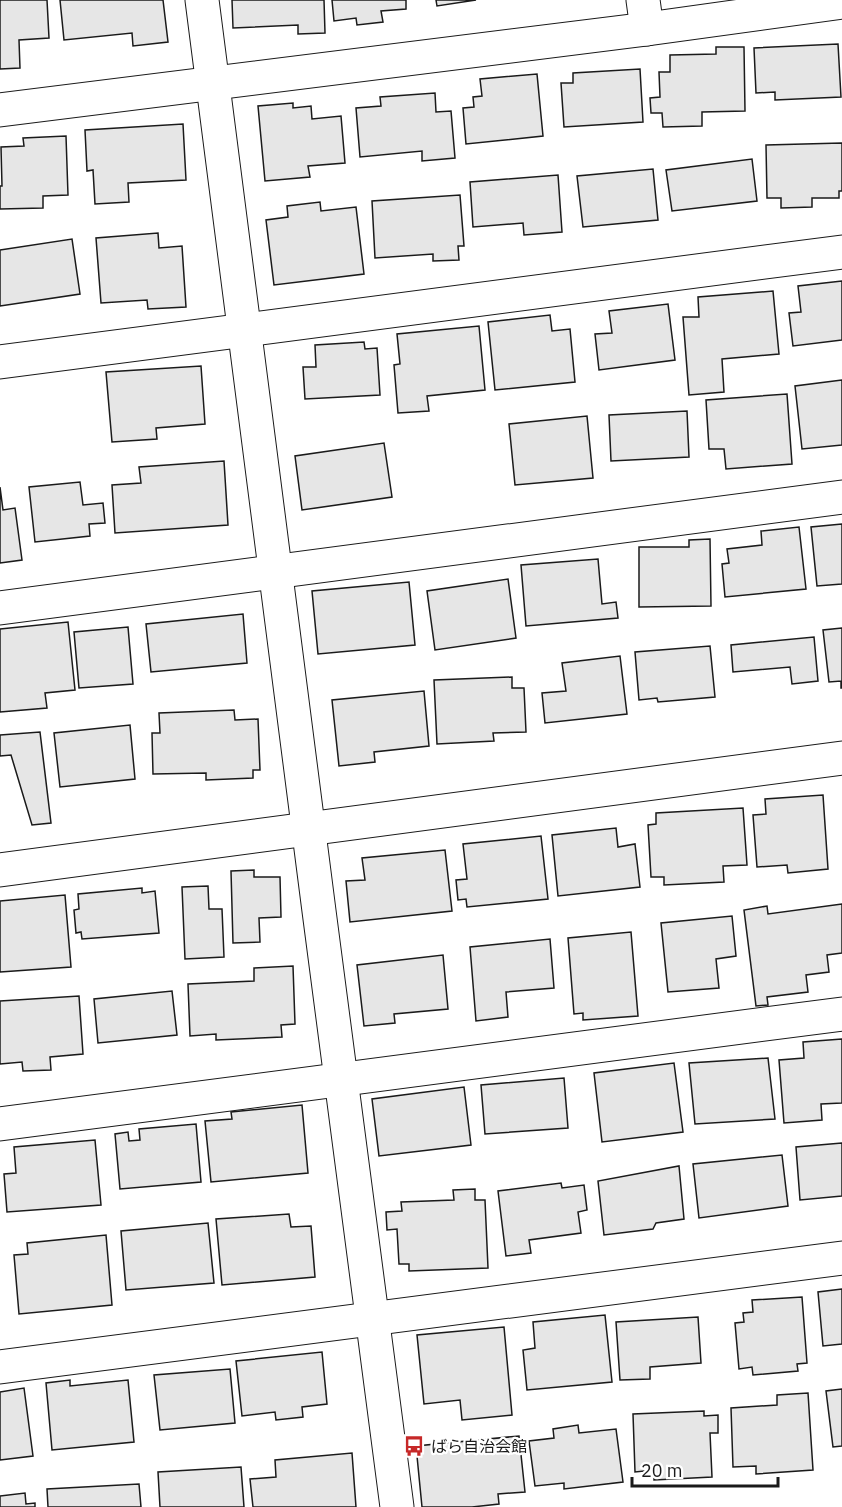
<svg xmlns="http://www.w3.org/2000/svg" width="842" height="1507" font-family="'IBM Plex Sans','Noto Sans JP',sans-serif">
<style>
.building{fill:#e6e6e6;stroke:#1a1a1a;stroke-width:1.5}
.lines{fill:none;stroke-linecap:round;stroke-linejoin:round}
.street-casing{stroke:#1a1a1a;stroke-width:35}
.secondary-casing{stroke:#1a1a1a;stroke-width:35}
.street{stroke:#fff;stroke-width:33}
.secondary{stroke:#fff;stroke-width:33}
.labels{text-anchor:middle;dominant-baseline:central;stroke-width:4.5;stroke-linejoin:round;paint-order:stroke}
.poi-label{font-size:16px;fill:#1a1a1a;stroke:#fff;text-anchor:start}
</style>
<rect width="100%" height="100%" fill="#fff"/>
<g class="building">
<polygon points="0,0 47,0 49,38 19,40 20,68 0,69"/>
<polygon points="60,0 163,0 168,42 133,46 132,33 64,40"/>
<polygon points="232,0 324,0 325,33 298,34 298,25 233,28"/>
<polygon points="332,0 406,0 406,9 381,11 383,22 357,25 356,18 334,21"/>
<polygon points="436,0 476,0 437,6"/>
<polygon points="838,44 841,97 775,100 775,92 756,93 754,48"/>
<polygon points="716,47 744,47 745,111 702,112 702,126 663,127 662,113 651,113 650,98 660,97 659,72 670,72 670,55 716,54"/>
<polygon points="640,69 643,122 564,127 561,83 573,83 573,73"/>
<polygon points="537,74 543,136 466,144 463,108 474,107 473,97 482,96 480,79"/>
<polygon points="435,93 436,112 451,111 455,158 422,161 422,151 360,157 356,108 381,106 380,97"/>
<polygon points="293,103 293,108 311,106 312,119 341,116 345,163 308,166 310,177 265,181 258,106"/>
<polygon points="183,124 186,180 128,183 129,202 95,204 93,170 87,171 85,130"/>
<polygon points="66,136 68,195 43,196 43,208 0,209 0,186 2,186 1,147 24,146 23,138"/>
<polygon points="842,143 842,191 839,191 839,198 812,198 812,207 781,208 781,198 767,198 766,145"/>
<polygon points="752,159 757,201 672,211 666,170"/>
<polygon points="653,169 658,220 583,227 577,176"/>
<polygon points="558,175 562,232 524,235 523,223 473,227 470,182"/>
<polygon points="460,195 464,246 458,246 459,260 433,261 433,254 375,258 372,201"/>
<polygon points="320,202 321,211 356,207 364,274 274,285 266,220 288,217 287,206"/>
<polygon points="158,233 159,248 182,246 186,307 148,309 147,300 101,303 96,238"/>
<polygon points="72,239 80,294 0,306 0,250"/>
<polygon points="842,281 842,340 793,346 789,313 801,312 798,286"/>
<polygon points="773,291 779,354 722,359 724,392 689,395 683,317 699,317 698,297"/>
<polygon points="668,304 675,360 599,370 595,334 612,333 609,311"/>
<polygon points="550,315 552,331 570,329 575,382 495,390 488,322"/>
<polygon points="479,326 485,390 427,396 429,411 398,413 394,365 400,364 397,334"/>
<polygon points="364,342 365,349 377,348 380,395 305,399 303,367 316,367 315,345"/>
<polygon points="201,366 205,424 156,428 157,439 112,442 106,372"/>
<polygon points="842,380 842,445 802,449 795,386"/>
<polygon points="787,394 792,464 726,469 724,449 709,449 706,400"/>
<polygon points="687,411 689,457 611,461 609,415"/>
<polygon points="587,416 593,478 515,485 509,424"/>
<polygon points="384,443 392,497 302,510 295,456"/>
<polygon points="224,461 228,525 115,533 112,485 141,483 139,467"/>
<polygon points="80,482 83,505 103,503 105,523 89,524 90,536 35,542 29,487"/>
<polygon points="0,487 3,510 15,508 22,560 0,563"/>
<polygon points="842,524 842,584 817,586 811,527"/>
<polygon points="799,527 806,589 725,597 722,564 729,563 727,549 762,545 761,531"/>
<polygon points="710,539 711,606 639,607 639,547 689,547 689,540"/>
<polygon points="598,559 602,604 616,602 618,618 526,626 521,565"/>
<polygon points="508,579 516,638 435,650 427,591"/>
<polygon points="409,582 415,645 318,654 312,591"/>
<polygon points="243,614 247,663 151,672 146,624"/>
<polygon points="68,622 75,690 45,693 47,708 0,712 0,629"/>
<polygon points="128,627 133,684 79,688 74,632"/>
<polygon points="842,628 842,688 841,688 841,681 829,682 823,630"/>
<polygon points="814,637 818,681 792,684 790,667 733,672 731,645"/>
<polygon points="710,646 715,697 658,702 657,698 639,700 635,652"/>
<polygon points="620,656 627,714 545,723 542,693 566,691 562,663"/>
<polygon points="512,677 512,688 524,688 526,732 493,733 494,741 437,744 434,680"/>
<polygon points="424,691 429,746 374,752 375,762 339,766 332,700"/>
<polygon points="234,710 235,720 258,719 260,770 253,770 253,778 206,780 206,773 153,774 152,733 160,733 159,713"/>
<polygon points="130,725 135,779 60,787 54,733"/>
<polygon points="40,732 51,823 32,825 11,755 0,756 0,735"/>
<polygon points="823,795 828,869 788,873 787,865 757,867 753,815 766,814 765,799"/>
<polygon points="743,808 747,865 723,866 724,882 664,885 664,877 651,877 648,825 656,824 656,813"/>
<polygon points="616,828 618,847 635,844 640,887 558,896 552,835"/>
<polygon points="541,836 548,899 467,907 466,899 458,900 456,880 467,879 463,844"/>
<polygon points="445,850 452,911 350,922 346,881 365,880 362,858"/>
<polygon points="254,870 254,877 280,877 281,917 259,918 260,942 233,943 231,871"/>
<polygon points="208,886 209,909 222,909 224,957 185,959 182,887"/>
<polygon points="142,888 142,893 155,891 159,933 82,939 81,932 76,933 74,910 79,909 78,894"/>
<polygon points="65,895 71,967 0,972 0,901"/>
<polygon points="842,904 842,953 827,955 829,972 806,975 808,992 767,997 768,1005 756,1006 744,910 767,906 768,914"/>
<polygon points="732,916 736,956 716,959 719,988 668,992 661,923"/>
<polygon points="631,932 638,1016 583,1020 583,1013 574,1014 568,938"/>
<polygon points="550,939 554,988 506,992 508,1017 476,1021 470,947"/>
<polygon points="443,955 448,1009 394,1014 395,1023 364,1026 357,965"/>
<polygon points="293,966 295,1024 281,1025 282,1037 216,1040 216,1034 190,1036 188,984 254,981 254,968"/>
<polygon points="172,991 177,1035 98,1043 94,999"/>
<polygon points="79,996 83,1054 50,1057 51,1070 23,1071 22,1062 0,1064 0,1001"/>
<polygon points="842,1039 842,1103 821,1104 822,1120 784,1123 779,1060 804,1058 803,1042"/>
<polygon points="768,1058 775,1119 695,1124 689,1063"/>
<polygon points="674,1063 683,1132 602,1142 594,1073"/>
<polygon points="564,1078 568,1128 485,1134 481,1085"/>
<polygon points="464,1087 471,1145 379,1156 372,1099"/>
<polygon points="302,1105 308,1173 211,1182 205,1121 232,1119 231,1112"/>
<polygon points="196,1124 201,1182 120,1189 115,1134 128,1132 129,1141 140,1140 139,1129"/>
<polygon points="95,1140 101,1205 7,1212 4,1174 16,1173 14,1147"/>
<polygon points="842,1143 842,1196 800,1200 796,1147"/>
<polygon points="782,1155 788,1206 699,1218 693,1164"/>
<polygon points="679,1166 684,1219 656,1223 653,1229 604,1235 598,1181"/>
<polygon points="561,1183 562,1188 584,1185 587,1210 578,1212 581,1233 529,1240 531,1253 506,1256 498,1191"/>
<polygon points="475,1189 475,1200 485,1200 488,1268 409,1271 409,1264 399,1264 397,1229 387,1230 386,1212 402,1211 401,1202 454,1200 453,1190"/>
<polygon points="289,1214 291,1227 311,1226 315,1277 222,1285 216,1219"/>
<polygon points="208,1223 214,1283 126,1290 121,1231"/>
<polygon points="106,1235 112,1305 19,1314 14,1255 28,1254 27,1243"/>
<polygon points="842,1289 842,1344 823,1346 818,1292"/>
<polygon points="802,1297 807,1363 797,1364 798,1371 753,1375 752,1367 739,1369 735,1323 744,1322 743,1313 753,1312 752,1300"/>
<polygon points="605,1315 612,1382 527,1390 523,1350 535,1348 533,1322"/>
<polygon points="698,1317 701,1363 650,1367 650,1379 620,1380 616,1322"/>
<polygon points="504,1327 512,1415 462,1420 460,1400 424,1404 417,1335"/>
<polygon points="322,1352 327,1404 302,1407 303,1417 276,1420 275,1412 242,1416 236,1361"/>
<polygon points="230,1369 235,1423 160,1430 154,1375"/>
<polygon points="70,1380 70,1386 128,1380 134,1442 52,1450 46,1383"/>
<polygon points="24,1388 33,1456 0,1460 0,1392"/>
<polygon points="842,1389 842,1446 833,1447 826,1391"/>
<polygon points="808,1393 813,1470 756,1474 756,1466 733,1467 731,1408 777,1405 777,1395"/>
<polygon points="704,1411 704,1416 718,1415 718,1433 710,1433 712,1477 654,1480 654,1470 635,1472 633,1414"/>
<polygon points="578,1425 579,1433 616,1429 623,1482 564,1489 564,1483 535,1486 529,1441 554,1438 553,1429"/>
<polygon points="519,1436 525,1492 498,1494 499,1504 472,1507 422,1507 416,1446"/>
<polygon points="352,1453 356,1507 253,1507 250,1479 276,1477 275,1460"/>
<polygon points="241,1467 244,1507 160,1507 158,1472"/>
<polygon points="139,1484 141,1507 48,1507 47,1489"/>
<polygon points="25,1493 26,1504 35,1503 35,1507 0,1507 0,1496"/>
</g>
<g class="lines">
<g class="street-casing">
<g id="street">
<path d="M 202,0 C 267,502 330,1005 397,1507"/>
<polyline points="643,0 647,29"/>
<polyline points="0,110 647,29 842,2"/>
<polyline points="0,362 842,252"/>
<polyline points="0,608 842,497"/>
<polyline points="0,1124 842,1014"/>
<polyline points="0,1367 842,1258"/>
</g>
</g>
<g class="secondary-casing">
<polyline id="secondary" points="0,870 842,758"/>
</g>
<use href="#street" class="street"/>
<use href="#secondary" class="secondary"/>
</g>
<defs>
<g id="bus-bare" transform="scale(1.62)"><path d="M-5-6H5V4H4V6H2V4H-2V6H-4V4H-5ZM-3.5-4V0h7V-4ZM-3.5 1.2v1.5H-2V1.2ZM2 1.2v1.5H3.5V1.2Z" fill="#c62828" stroke="#fff" stroke-width="2.5" paint-order="stroke"/></g>
</defs>
<g fill-rule="evenodd">
<use href="#bus-bare" x="414" y="1446"/>
</g>
<g class="labels">
<g class="poi-label">
<text x="431" y="1446">ばら自治会館</text>
</g>
</g>
<path d="M632 1477v9h146v-9" fill="none" stroke="#1a1a1a" stroke-width="3"/>
<text x="641" y="1477" font-size="18" fill="#1a1a1a" stroke="#ffffff" stroke-width="4.5" paint-order="stroke">20 m</text>
</svg>
